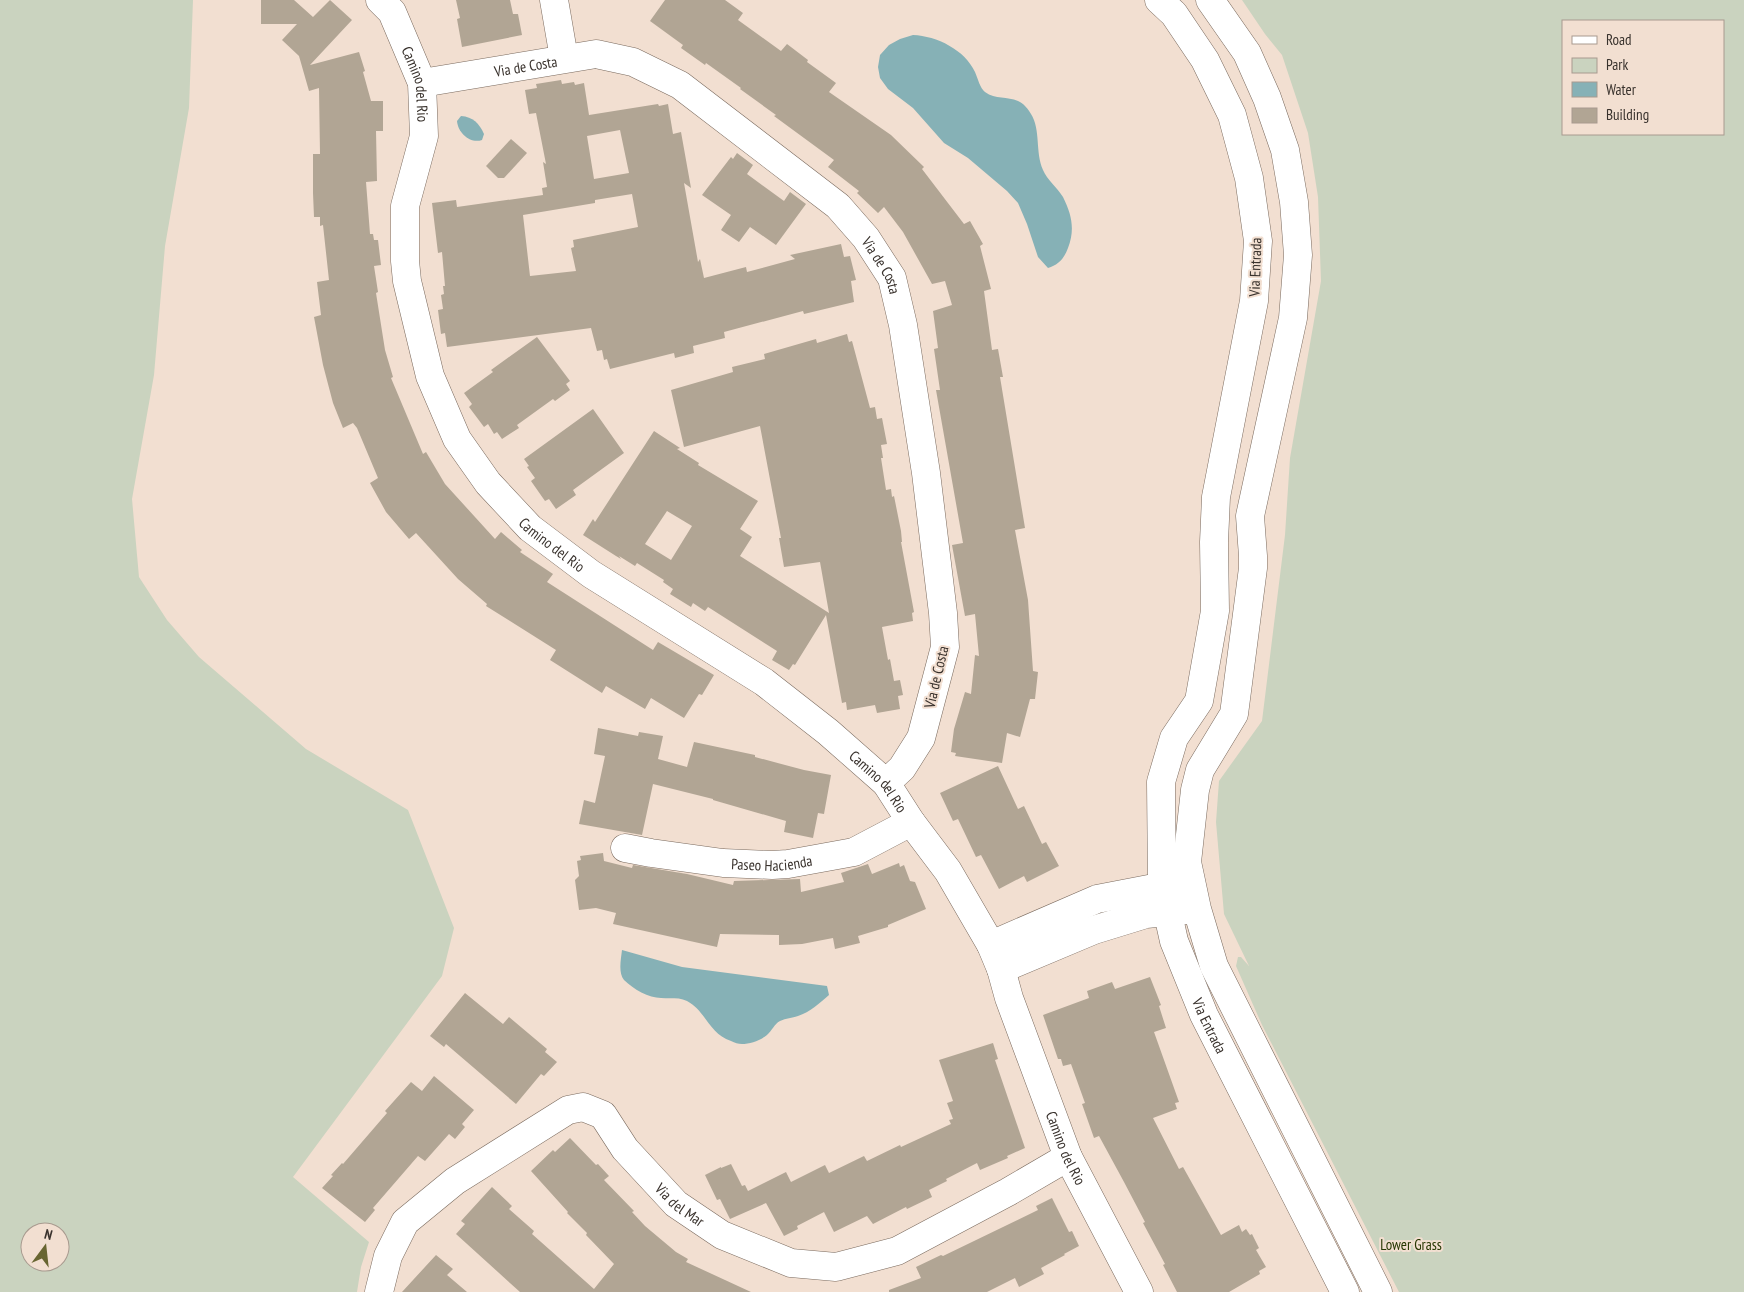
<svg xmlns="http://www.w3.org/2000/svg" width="1744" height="1292" font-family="'PT Sans Narrow',sans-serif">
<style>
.green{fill:#cad3bf;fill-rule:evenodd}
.water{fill:#86b1b6}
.building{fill:#b1a594;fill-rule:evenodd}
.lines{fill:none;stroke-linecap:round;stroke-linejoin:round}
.minor-casing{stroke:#7a6a5e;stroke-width:29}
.minor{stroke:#fff;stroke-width:28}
.labels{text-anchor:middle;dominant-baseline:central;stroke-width:4;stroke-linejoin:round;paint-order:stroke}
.street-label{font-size:15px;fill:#39322d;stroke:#f2dfd1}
.park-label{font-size:15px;fill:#273703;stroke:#f2dfd1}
</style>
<rect width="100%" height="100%" fill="#f2dfd1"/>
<g class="green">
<path d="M 0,0 L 193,0 L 189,108 L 165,246 L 154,375 L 132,499 L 139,577 L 167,620 L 199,657 L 306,749 L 408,810 L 454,928 L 442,976 L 293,1177 L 369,1242 L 361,1267 L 357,1292 L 0,1292 ZM 30,1232 L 60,1232 L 60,1262 L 30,1262 Z"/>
<path d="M 1242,0 L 1744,0 L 1744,1292 L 1399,1292 L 1262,1025 L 1236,966 L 1238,957 L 1241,957 L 1249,966 L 1224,914 L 1216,822 L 1219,781 L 1262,721 L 1285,535 L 1290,458 L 1321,281 L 1318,197 L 1308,133 L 1282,55 L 1265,34 ZM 1723,21 L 1723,134 L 1563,134 L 1563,21 Z"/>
</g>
<g class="water">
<path d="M 913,35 C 937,36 965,50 975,72 C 978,79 980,88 985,92 C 1000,103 1018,91 1031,114 C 1041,130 1035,152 1043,170 C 1047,180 1057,187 1063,197 C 1072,215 1075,230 1068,248 C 1064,259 1058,265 1048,268 L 1038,257 L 1027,224 L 1018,203 L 1007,191 L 968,158 L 944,143 L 913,108 L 888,89 L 880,78 L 878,67 L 880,55 L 889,45 L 900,39 Z"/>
<path d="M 461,116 C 473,117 479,123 484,134 L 482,140 C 470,144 458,133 457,121 Z"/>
<path d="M 622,950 L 682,967 L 827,986 L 829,995 C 820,1003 810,1012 798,1016 C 792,1018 786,1018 780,1021 C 774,1024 772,1031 767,1035 C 761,1040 750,1044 742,1044 C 738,1044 735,1043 731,1041 C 709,1034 706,1011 687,1001 C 679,997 670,999 661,998 C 649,998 633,989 624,980 C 618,973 621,959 622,950 Z"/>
</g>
<g class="building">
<polygon points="261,0 294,0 313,17 330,0 352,20 310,65 359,52 365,71 363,72 371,101 383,101 383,131 376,131 377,181 366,182 370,234 373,234 374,240 378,240 381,265 374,266 378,292 376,293 385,350 393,377 391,378 423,454 426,452 445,484 495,539 501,532 522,550 520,552 553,574 547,582 653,650 658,642 714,675 702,695 699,694 684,718 651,698 645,709 606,686 602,693 550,660 556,650 486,606 487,604 458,579 416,533 409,539 386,512 370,483 378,478 357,428 353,423 343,428 333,403 323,365 314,317 321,315 317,282 329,280 323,225 320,226 320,217 314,217 313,193 313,154 320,154 319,88 309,91 299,56 282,40 297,24 261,24"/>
<polygon points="456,0 510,0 513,14 518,14 522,35 462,47 457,19 460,18"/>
<polygon points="665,0 725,0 743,13 738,20 781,51 787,44 808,60 807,62 836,83 829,92 891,135 924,167 922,169 964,224 970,221 983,244 980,246 991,289 984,291 992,350 998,349 1003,377 1000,377 1025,528 1015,530 1028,600 1033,671 1038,672 1035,699 1030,699 1020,737 1007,733 1002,763 955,756 956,753 951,752 954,729 965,692 971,694 975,655 979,656 975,614 965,616 952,545 963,543 936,390 940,390 934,349 938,348 933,311 952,305 945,281 932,284 903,232 884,207 878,213 857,193 859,191 828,167 834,160 774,116 776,115 740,89 741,88 706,63 705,65 681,48 683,45 650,21"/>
<path d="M 561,80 L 562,84 L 574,82 L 575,85 L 584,83 L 589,115 L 658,104 L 659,106 L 668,104 L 673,134 L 681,132 L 691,188 L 684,183 L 698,262 L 700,259 L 704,278 L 746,267 L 747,272 L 795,259 L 790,255 L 841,244 L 844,257 L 850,256 L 856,280 L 851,281 L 854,302 L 804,314 L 803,311 L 724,332 L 725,338 L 693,346 L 694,353 L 675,358 L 674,353 L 610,369 L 607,359 L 604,360 L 602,350 L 597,351 L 591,328 L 447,347 L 445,333 L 441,334 L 438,310 L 443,309 L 441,295 L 444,294 L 443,286 L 445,286 L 442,252 L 438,253 L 432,203 L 456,200 L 457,207 L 543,195 L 542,188 L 547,187 L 543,162 L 546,164 L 536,113 L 529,114 L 525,90 L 537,88 L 536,84 ZM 620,130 L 629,173 L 594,179 L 587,136 ZM 632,194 L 638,227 L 573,240 L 574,247 L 571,248 L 576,271 L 530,276 L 523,215 L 595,203 L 595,200 Z"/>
<polygon points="511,139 527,153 504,178 498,178 486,166"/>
<polygon points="737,153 753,165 747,174 784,201 790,192 806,204 776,245 750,227 739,242 721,230 731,215 702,195 731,157 733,159"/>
<path d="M 847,334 L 849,342 L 852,341 L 870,408 L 875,407 L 877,419 L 882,418 L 887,444 L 881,445 L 883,458 L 881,458 L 886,490 L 891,489 L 892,497 L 894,496 L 901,531 L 902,542 L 901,542 L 914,612 L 912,613 L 913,621 L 882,627 L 888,660 L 890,659 L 894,681 L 900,680 L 903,695 L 898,696 L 900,709 L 877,713 L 875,705 L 847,710 L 846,702 L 842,703 L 826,615 L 795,665 L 793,664 L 789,670 L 772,660 L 777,651 L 708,607 L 705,611 L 693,603 L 691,607 L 670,594 L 673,589 L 663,582 L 664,580 L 637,563 L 635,566 L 619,556 L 621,559 L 616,556 L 583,535 L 593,519 L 595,522 L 654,431 L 680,448 L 677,449 L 699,463 L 698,465 L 758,501 L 740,529 L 752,537 L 740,556 L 829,613 L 820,562 L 784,567 L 779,538 L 781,538 L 760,426 L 684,447 L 671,390 L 733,372 L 732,367 L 765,359 L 764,354 L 816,339 L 817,343 ZM 667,511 L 692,526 L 671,560 L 645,544 Z"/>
<polygon points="537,337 570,381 566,384 570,390 555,401 553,399 517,425 519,428 502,439 497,432 494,434 488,424 484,427 469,407 472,404 464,393 493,372 491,370"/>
<polygon points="593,409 624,453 573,490 576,495 556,509 549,499 545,501 531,481 535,478 527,467 529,466 524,459"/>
<polygon points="598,728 638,736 639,732 663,736 658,759 687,767 694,742 755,755 755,757 804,770 831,775 824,814 818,813 813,838 784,832 786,821 713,800 713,799 653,784 642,835 579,824 584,800 595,803 605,756 594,754"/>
<polygon points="998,766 1018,809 1024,806 1042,844 1046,842 1059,866 1027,882 1024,876 999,889 981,855 976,857 958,819 953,821 940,793"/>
<polygon points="603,853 604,861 632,868 633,865 687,874 733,885 734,881 800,879 801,892 844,882 841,873 868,864 872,874 899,863 900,867 904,865 910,881 915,882 926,909 888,925 888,927 858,936 860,943 835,949 833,938 802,944 779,945 779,935 720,934 717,947 613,924 616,913 596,908 579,910 575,880 579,876 577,861 581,860 580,856"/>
<polygon points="1150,977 1161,1005 1159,1006 1166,1028 1154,1032 1179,1102 1175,1103 1177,1109 1153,1118 1179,1169 1183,1167 1221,1235 1239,1225 1242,1232 1246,1229 1250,1235 1252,1234 1259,1248 1256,1250 1266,1267 1259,1271 1260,1274 1229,1292 1177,1292 1163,1265 1165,1264 1143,1223 1145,1222 1124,1182 1099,1136 1094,1138 1082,1104 1085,1103 1071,1064 1063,1066 1061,1059 1058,1059 1043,1015 1089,998 1087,991 1112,982 1115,989"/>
<polygon points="465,993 503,1024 509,1017 547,1049 545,1052 557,1062 544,1076 541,1074 516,1104 446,1044 444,1047 430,1036"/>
<polygon points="993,1043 998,1059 995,1060 1025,1148 1007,1156 1008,1158 980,1170 977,1163 946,1179 947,1181 929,1190 932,1197 907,1209 906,1207 873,1224 867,1216 834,1232 824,1212 797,1226 798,1229 784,1236 766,1203 730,1219 720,1199 717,1200 705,1175 721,1167 721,1168 731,1164 742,1186 745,1185 748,1191 786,1172 791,1182 825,1165 829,1173 864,1156 867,1161 900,1145 901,1147 951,1124 949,1120 953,1119 947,1103 953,1101 939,1060"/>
<polygon points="434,1076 474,1110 462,1124 465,1127 455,1139 449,1134 425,1161 418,1156 373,1208 375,1210 365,1222 322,1188 333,1176 331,1175 342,1163 343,1164 387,1113 385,1111 411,1082 422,1091"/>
<polygon points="570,1138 596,1165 598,1164 609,1176 604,1180 634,1211 632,1212 645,1226 676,1252 688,1259 686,1262 751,1292 520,1292 456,1234 465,1224 461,1221 492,1187 512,1206 509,1209 534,1231 532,1234 594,1289 614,1264 586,1235 587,1233 567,1213 568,1212 531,1171 553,1150 555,1152"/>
<polygon points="1052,1198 1069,1232 1072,1231 1079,1246 1064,1254 1065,1255 1041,1268 1044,1274 1019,1287 1015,1278 987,1292 889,1292 889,1290 921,1278 916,1267 941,1255 943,1256 1038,1210 1036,1206"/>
<polygon points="436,1255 453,1269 447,1275 467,1292 402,1292"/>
</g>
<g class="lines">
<g class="minor-casing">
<g id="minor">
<path id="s1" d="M 380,0 L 392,12 L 422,83 L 424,136 L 405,206 L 405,261 L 407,281 L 430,376 L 457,439 L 488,483 L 530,528 L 591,574 L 764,682 L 828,732 L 886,783 L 911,822 L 948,871 L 991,945 L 1001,969 L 1009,998 L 1068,1157 L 1139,1292"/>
<polyline points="554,0 564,58"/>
<path id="s2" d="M 1159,0 L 1174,14 L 1205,60 L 1232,115 L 1249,178 L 1258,241 L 1254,301 L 1216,497 L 1214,542 L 1215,611 L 1199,701 L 1174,738 L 1161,782 L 1162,887 L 1174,941 L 1204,1015 L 1345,1292"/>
<polyline points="1210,0 1247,53 1267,98 1285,150 1294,202 1298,255 1293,318 1250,516 1253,556 1253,568 1234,714 1200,770 1195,790 1187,862 1197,909 1214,966 1378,1292"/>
<path id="s3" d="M 422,83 L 596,54 L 633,62 L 680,85 L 838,206 L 866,238 L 892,278 L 903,325 L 926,473 L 943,613 L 945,647 L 921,738 L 902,768 L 886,783"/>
<path id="s4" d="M 625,848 L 651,853 L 723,863 L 772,865 L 788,864 L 854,852 L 911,822"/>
<polyline points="991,945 1097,899 1180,883"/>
<polyline points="1001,969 1094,930 1146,914 1187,910"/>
<path id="s5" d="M 379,1292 L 388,1256 L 405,1222 L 455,1181 L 568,1110 L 583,1107 L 603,1115 L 625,1149 L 676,1204 L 722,1235 L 791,1263 L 836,1267 L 897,1251 L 1008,1192 L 1068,1157"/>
</g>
</g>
<use href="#minor" class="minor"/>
</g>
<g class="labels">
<g class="street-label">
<text stroke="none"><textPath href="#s3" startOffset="105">Via de Costa</textPath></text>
<text stroke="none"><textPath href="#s1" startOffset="94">Camino del Rio</textPath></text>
<text stroke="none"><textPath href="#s3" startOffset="540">Via de Costa</textPath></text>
<text transform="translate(1255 267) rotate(-88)">Via Entrada</text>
<text stroke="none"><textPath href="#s1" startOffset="604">Camino del Rio</textPath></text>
<text transform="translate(936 677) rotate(-77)">Via de Costa</text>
<text stroke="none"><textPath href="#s1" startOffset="1009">Camino del Rio</textPath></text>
<text stroke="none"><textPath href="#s4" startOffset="148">Paseo Hacienda</textPath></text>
<text stroke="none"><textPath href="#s2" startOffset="1074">Via Entrada</textPath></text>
<text stroke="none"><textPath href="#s1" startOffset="1425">Camino del Rio</textPath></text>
<text stroke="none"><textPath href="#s5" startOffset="429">Via del Mar</textPath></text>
</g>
<g class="park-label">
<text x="1411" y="1244">Lower Grass</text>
</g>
</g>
<rect x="1562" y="20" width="162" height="115" fill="#f2dfd1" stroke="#a89a8f"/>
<rect x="1572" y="36" width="25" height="8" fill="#ffffff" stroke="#a89a8f"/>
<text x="1606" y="45" font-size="15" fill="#39322d">Road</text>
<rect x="1572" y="58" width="25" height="15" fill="#cad3bf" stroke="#a89a8f"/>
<text x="1606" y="70" font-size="15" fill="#39322d">Park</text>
<rect x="1572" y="82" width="25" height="15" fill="#86b1b6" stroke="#a89a8f"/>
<text x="1606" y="95" font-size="15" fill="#39322d">Water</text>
<rect x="1572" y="108" width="25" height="15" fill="#b1a594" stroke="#a89a8f"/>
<text x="1606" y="120" font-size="15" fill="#39322d">Building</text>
<g transform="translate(45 1247) rotate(15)"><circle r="24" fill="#f2dfd1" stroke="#a89a8f"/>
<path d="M0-4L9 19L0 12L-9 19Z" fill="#686531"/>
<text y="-8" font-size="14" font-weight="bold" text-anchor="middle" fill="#39322d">N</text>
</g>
</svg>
